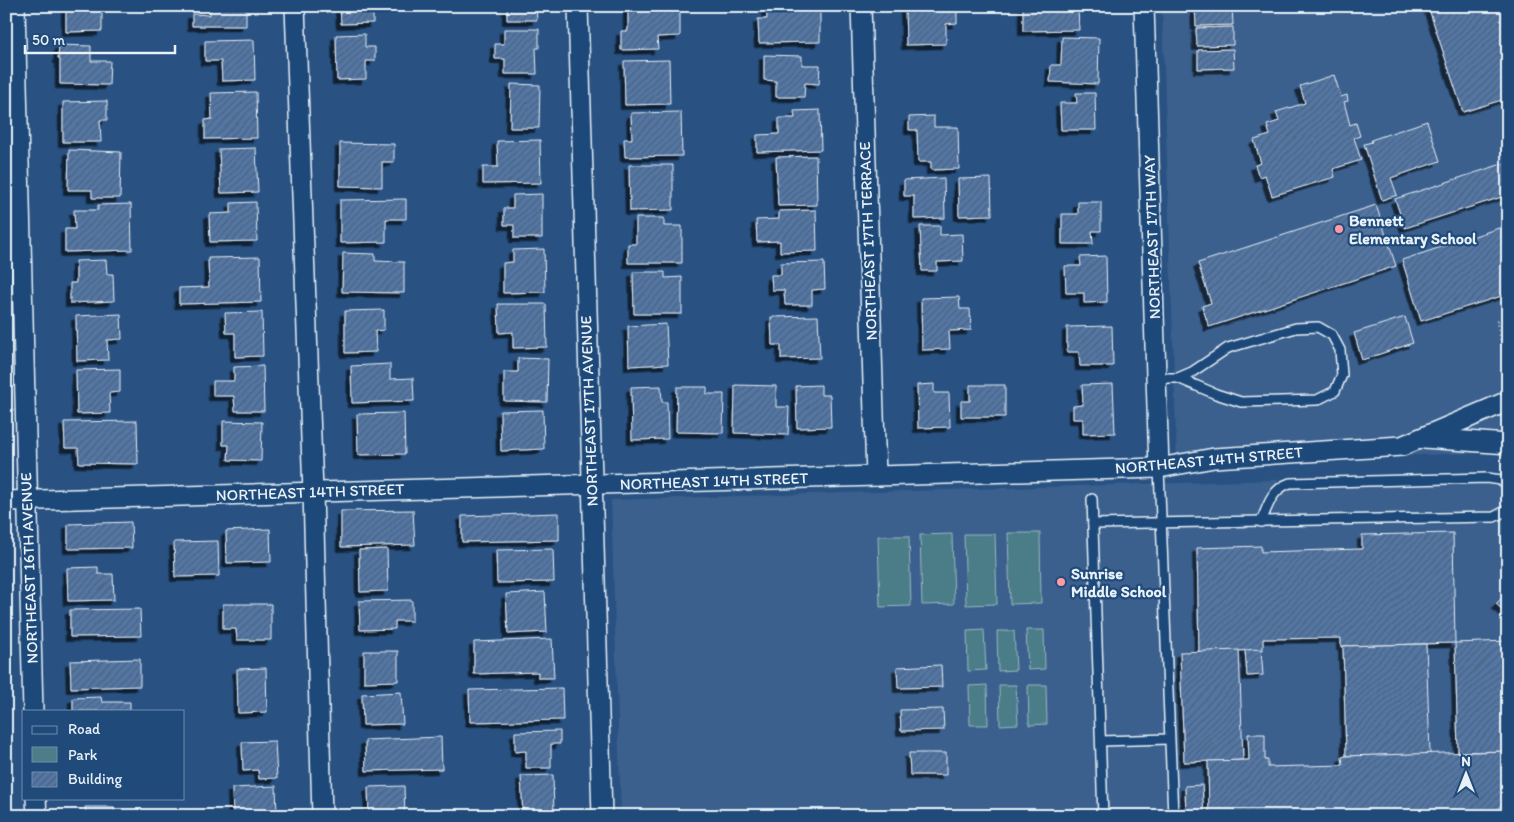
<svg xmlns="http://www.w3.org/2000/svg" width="1514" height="822" font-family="Itim,sans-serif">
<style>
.built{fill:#3a608e}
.green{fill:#4c7d88;stroke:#9ab7c0}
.building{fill:url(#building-hatch);stroke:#e8f1f8;filter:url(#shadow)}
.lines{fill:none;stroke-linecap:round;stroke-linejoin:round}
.lane-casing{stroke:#e8f1f8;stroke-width:12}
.street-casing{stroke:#e8f1f8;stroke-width:22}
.path{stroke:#e8f1f8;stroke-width:3;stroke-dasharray:1 4;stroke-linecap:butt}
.lane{stroke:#1f4a7a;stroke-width:9}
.street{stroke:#1f4a7a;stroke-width:19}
.poi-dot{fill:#ff9aa2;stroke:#1f4a7a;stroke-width:2}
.labels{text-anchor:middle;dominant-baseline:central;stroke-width:4.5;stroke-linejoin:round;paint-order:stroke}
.poi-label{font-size:16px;font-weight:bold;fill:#e8f1f8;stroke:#1f4a7a;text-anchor:start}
.street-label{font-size:16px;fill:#e8f1f8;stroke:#1f4a7a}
</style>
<defs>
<pattern id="building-hatch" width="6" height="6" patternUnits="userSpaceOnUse" patternTransform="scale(1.25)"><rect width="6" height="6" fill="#5376a4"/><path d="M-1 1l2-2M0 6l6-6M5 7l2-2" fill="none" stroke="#4d617c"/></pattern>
<filter id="shadow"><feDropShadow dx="-4.5" dy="4.5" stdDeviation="0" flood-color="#0009"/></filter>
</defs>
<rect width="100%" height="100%" fill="#295282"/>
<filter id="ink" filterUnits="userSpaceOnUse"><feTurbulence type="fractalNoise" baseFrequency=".02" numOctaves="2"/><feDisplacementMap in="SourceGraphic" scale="10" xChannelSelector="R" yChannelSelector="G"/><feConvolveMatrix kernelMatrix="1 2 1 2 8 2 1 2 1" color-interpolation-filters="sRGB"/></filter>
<g filter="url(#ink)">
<g class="built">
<polygon points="1162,6 1508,6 1508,452 1177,463"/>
<polygon points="1508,473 1508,816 621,816 611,500"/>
</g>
<g class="green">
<polygon points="1008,533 1040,533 1041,603 1010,604"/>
<polygon points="952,534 954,604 922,605 920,535"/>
<polygon points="964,534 995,534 997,604 966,605"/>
<polygon points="878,536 909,536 911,606 880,607"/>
<polygon points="984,630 986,670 968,671 967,631"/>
<polygon points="1026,630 1044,630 1045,669 1028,670"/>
<polygon points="997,631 1014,631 1016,670 998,671"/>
<polygon points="987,685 988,725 970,725 969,686"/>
<polygon points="999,685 1016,685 1018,724 1000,725"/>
<polygon points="1028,685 1046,685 1047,724 1029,725"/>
</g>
<g class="building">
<polygon points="66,6 102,6 102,31 66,32"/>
<polygon points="210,6 246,6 246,26 192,26 192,14 210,15"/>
<polygon points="340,6 373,6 373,23 341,24"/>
<polygon points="507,6 536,6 537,20 507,20"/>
<polygon points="628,6 680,6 680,36 657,37 658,49 621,50 621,31 628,31"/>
<polygon points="766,6 820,6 820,42 759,43 758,19 767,19"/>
<polygon points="905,6 957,6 957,23 946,24 946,44 906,45"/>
<polygon points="1023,6 1078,6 1079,30 1023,31"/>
<polygon points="1195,6 1232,6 1233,25 1196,26"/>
<polygon points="1428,6 1508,6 1508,98 1463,112"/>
<polygon points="1233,27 1233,45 1197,46 1196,28"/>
<polygon points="504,29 539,29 539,48 536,48 537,74 505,74 505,59 495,59 495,44 504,44"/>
<polygon points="365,34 365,47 375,47 375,61 366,61 366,79 337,80 336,35"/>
<polygon points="1062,37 1099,38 1098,84 1050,82 1051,65 1061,65"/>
<polygon points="254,40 255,80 222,81 221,61 205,61 205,41"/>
<polygon points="59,45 91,46 91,61 110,61 109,85 60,84 60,59 58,59"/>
<polygon points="1233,49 1234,68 1198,69 1198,50"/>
<polygon points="764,55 802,56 802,65 820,65 819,84 805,83 804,97 776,97 776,81 764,80"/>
<polygon points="669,60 670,104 625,105 624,61"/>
<polygon points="1334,75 1341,97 1347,95 1348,101 1344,102 1350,125 1356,123 1360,136 1354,138 1361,160 1333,169 1335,177 1272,196 1265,175 1259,177 1255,165 1261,163 1254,140 1270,135 1267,125 1279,121 1276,112 1305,103 1300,86"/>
<polygon points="511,84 540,85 539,128 510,128"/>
<polygon points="256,92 257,138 205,139 205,120 212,119 211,93"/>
<polygon points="1076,93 1095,93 1096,130 1061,130 1060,103 1077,103"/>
<polygon points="107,101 107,120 100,120 101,142 63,142 63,102"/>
<polygon points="820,110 821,150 757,152 757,135 779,134 779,118 795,118 794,111"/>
<polygon points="681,112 682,156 625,157 624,139 632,139 631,113"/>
<polygon points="934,116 934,127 958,127 959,169 931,170 931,162 918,162 917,130 909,130 909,117"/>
<polygon points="1427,121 1440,161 1391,178 1397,195 1382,200 1364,144 1372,142 1371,140"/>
<polygon points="540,140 541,183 483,184 483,167 498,167 497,141"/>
<polygon points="340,143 394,144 394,162 382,162 382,187 340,186"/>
<polygon points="256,148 258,192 221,193 219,149"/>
<polygon points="69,150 121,152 120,198 92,198 92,190 68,190"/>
<polygon points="816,156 817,205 778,206 776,157"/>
<polygon points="1508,162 1508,195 1405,228 1395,199"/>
<polygon points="629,165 673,165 673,210 630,211"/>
<polygon points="944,178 945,218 914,219 914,196 904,196 904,180"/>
<polygon points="991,178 992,215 959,216 958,179"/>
<polygon points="542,194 542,238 514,238 514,225 504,225 504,208 513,208 513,195"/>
<polygon points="406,199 406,219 386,219 386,242 340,243 340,200"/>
<polygon points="256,202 257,241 210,242 209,214 231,213 231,203"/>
<polygon points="1078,202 1101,202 1101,231 1092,231 1093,244 1062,244 1062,214 1078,214"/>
<polygon points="131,204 132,250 65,252 65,229 75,229 74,210 98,210 98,205"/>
<polygon points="1376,205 1396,266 1209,327 1202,306 1211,303 1198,263"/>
<polygon points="816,210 817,251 780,252 780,241 757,242 756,220 779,219 779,211"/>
<polygon points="636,218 664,218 664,226 682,226 682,263 628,263 628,244 636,244"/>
<polygon points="1508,225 1508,294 1421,321 1402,260"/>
<polygon points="920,226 940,226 940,235 962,234 963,261 937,262 937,271 922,271"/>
<polygon points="544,249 545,292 503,293 503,263 513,262 513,250"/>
<polygon points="343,253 375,254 375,261 404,262 404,293 342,292"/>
<polygon points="1106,256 1107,302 1084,303 1084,293 1066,293 1065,266 1081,266 1080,257"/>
<polygon points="260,257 261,302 179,304 179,288 209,287 208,258"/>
<polygon points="106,260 107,274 113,274 114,301 70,303 70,283 76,283 76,261"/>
<polygon points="824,262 825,289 812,290 812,305 785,305 784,290 772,290 771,275 781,275 781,263"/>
<polygon points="633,272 665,272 665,278 682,277 682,314 634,314"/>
<polygon points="959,297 960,309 970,309 971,330 949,331 950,349 922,350 921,298"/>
<polygon points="498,304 546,304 547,347 513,348 513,332 499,333"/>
<polygon points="384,310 384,330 375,331 376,352 345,353 345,311"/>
<polygon points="262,312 263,356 235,357 235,333 226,333 225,313"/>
<polygon points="121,314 122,339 107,340 108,360 77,361 76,316"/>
<polygon points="818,316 820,358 781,359 781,345 772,345 771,317"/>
<polygon points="1405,317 1413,343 1362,360 1354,333"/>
<polygon points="666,324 668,364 629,366 628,326"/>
<polygon points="1112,326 1113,366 1080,366 1079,352 1067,352 1067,327"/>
<polygon points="518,358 548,359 547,402 504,401 504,372 518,372"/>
<polygon points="390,364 390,379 413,378 414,401 352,403 351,366"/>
<polygon points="263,366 264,411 235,411 234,396 213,396 213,381 234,381 234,367"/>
<polygon points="120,369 120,392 109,393 110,413 77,414 76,370"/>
<polygon points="934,384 934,393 949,393 950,427 918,428 917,385"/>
<polygon points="1113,384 1115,433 1083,434 1083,419 1073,419 1073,406 1083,405 1082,385"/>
<polygon points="735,385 776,386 776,407 789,407 788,435 734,433"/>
<polygon points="821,385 821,395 830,395 831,427 797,428 796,386"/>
<polygon points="970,385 1005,385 1005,417 961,417 961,401 970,401"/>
<polygon points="661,386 662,402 667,402 668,439 632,440 631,387"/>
<polygon points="677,387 707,387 707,394 724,394 723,433 676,432"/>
<polygon points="543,410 544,449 501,451 500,411"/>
<polygon points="404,413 405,454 358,455 357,414"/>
<polygon points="137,421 138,464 79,463 78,448 65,448 64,422"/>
<polygon points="223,421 262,422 261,461 228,460 229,445 223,445"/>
<polygon points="413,510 415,545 341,547 341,511"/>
<polygon points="559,513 559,540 462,542 462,516"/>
<polygon points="131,522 132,548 68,549 68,524"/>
<polygon points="270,529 271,562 227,563 226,531"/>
<polygon points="1453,533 1455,643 1341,646 1341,638 1263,639 1263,650 1199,652 1197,548 1261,546 1261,552 1362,549 1362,535"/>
<polygon points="218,541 219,576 175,577 174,542"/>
<polygon points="387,549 388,591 360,592 359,550"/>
<polygon points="553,549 554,582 497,583 496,550"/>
<polygon points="98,567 98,574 113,574 114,600 68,601 67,568"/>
<polygon points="1508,591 1508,615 1496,604"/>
<polygon points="545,592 547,632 508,634 506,594"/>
<polygon points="412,600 412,621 395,621 395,629 360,630 359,601"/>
<polygon points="223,604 271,604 271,640 237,640 236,629 223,629"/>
<polygon points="140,609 141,636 70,637 70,610"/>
<polygon points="552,639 554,678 538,678 538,672 474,674 474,642"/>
<polygon points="1508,641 1508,751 1458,752 1455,643"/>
<polygon points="1426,644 1430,754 1346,756 1343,646"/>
<polygon points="1261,649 1263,675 1247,676 1245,650"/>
<polygon points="1239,650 1243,760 1184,762 1180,652"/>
<polygon points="364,651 398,651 398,681 364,682"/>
<polygon points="140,659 140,686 71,688 70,661"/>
<polygon points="941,665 942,687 898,688 897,667"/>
<polygon points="266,668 267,712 238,713 237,669"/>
<polygon points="562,688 563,720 470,722 469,690"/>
<polygon points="401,692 403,724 363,725 362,694"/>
<polygon points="101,697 102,702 130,702 130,711 73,711 73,698"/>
<polygon points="943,709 944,730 901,731 900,710"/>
<polygon points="560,731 560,744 551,744 551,768 526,768 526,751 515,752 515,732"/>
<polygon points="1248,734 1265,734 1265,760 1268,760 1268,767 1343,765 1342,757 1346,756 1508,751 1508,798 1491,816 1209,816 1208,761 1249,760"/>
<polygon points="441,737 442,769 366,771 365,740"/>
<polygon points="275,741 277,778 259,779 258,770 243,771 242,742"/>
<polygon points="909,753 946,753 946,775 910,775"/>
<polygon points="553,775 554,816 523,816 521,776"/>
<polygon points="1202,785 1204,816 1186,816 1185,786"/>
<polygon points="276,786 277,816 233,816 232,788"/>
<polygon points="404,786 405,816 369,816 368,787"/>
<polygon points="85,807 114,807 115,816 86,816"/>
</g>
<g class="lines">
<g class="lane-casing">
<g id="lane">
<polyline points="1156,378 1178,378 1192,372 1228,348 1296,328 1318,327 1332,335 1340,350 1342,375 1335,391 1317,400 1241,402 1216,394 1178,378"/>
<polyline points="1159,468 1173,816"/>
<polyline points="1092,499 1103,816"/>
<path d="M 1261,522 C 1268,505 1272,489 1290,483 L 1487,478 L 1501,480 L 1508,487"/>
<polyline points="1093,524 1494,517 1507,510 1508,508"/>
<polyline points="1101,741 1169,739"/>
</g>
</g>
<g class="street-casing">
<g id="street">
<polyline points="15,6 33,711"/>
<polyline points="295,6 313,492 322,816"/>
<polyline points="578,6 602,816"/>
<polyline points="861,6 876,476"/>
<polyline points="1144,6 1159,468"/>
<polyline points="1424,438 1508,444"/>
<polyline points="6,501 1159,468 1214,458 1402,446 1508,401"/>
<polyline points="36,798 37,816"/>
</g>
</g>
<polyline class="path" points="1508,318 1497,321 1508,373"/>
<use href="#lane" class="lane"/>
<use href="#street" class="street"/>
</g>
</g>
<g class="poi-dot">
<circle cx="1339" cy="229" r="5"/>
<circle cx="1061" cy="582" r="5"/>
</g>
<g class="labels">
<g class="poi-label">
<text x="1349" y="220">Bennett<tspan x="1349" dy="18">Elementary School</tspan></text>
<text x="1071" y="573">Sunrise<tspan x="1071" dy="18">Middle School</tspan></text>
</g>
<g class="street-label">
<text transform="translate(1152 237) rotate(-92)">NORTHEAST 17TH WAY</text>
<text transform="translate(868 241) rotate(-92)">NORTHEAST 17TH TERRACE</text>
<text transform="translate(589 411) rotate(-92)">NORTHEAST 17TH AVENUE</text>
<text transform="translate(1209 460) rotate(-5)">NORTHEAST 14TH STREET</text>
<text transform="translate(714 481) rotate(-2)">NORTHEAST 14TH STREET</text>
<text transform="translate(310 492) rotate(-2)">NORTHEAST 14TH STREET</text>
<text transform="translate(29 568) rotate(-92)">NORTHEAST 16TH AVENUE</text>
</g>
</g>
<rect width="1514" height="822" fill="none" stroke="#1f4a7a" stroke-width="25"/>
<rect x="12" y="12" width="1489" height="797" fill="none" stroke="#e8f1f8" stroke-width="2" filter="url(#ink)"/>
<rect x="22" y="710" width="162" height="90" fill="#1f4a7a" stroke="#6f8dac"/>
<rect x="32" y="726" width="25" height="8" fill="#1f4a7a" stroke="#6f8dac"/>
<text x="68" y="734" font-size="15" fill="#e8f1f8">Road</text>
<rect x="32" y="747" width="25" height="15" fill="#4c7d88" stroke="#6f8dac"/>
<text x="68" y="760" font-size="15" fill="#e8f1f8">Park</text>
<rect x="32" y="772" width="25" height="15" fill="url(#building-hatch)" stroke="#6f8dac"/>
<text x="68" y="784" font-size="15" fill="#e8f1f8">Building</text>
<g transform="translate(1466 774)" stroke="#1f4a7a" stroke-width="4" paint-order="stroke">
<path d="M0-4L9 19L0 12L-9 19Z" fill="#e8f1f8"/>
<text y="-8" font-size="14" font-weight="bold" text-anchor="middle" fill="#e8f1f8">N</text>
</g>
<path d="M25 45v8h150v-8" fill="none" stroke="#e8f1f8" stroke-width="2.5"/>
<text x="32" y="45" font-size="15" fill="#e8f1f8" stroke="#1f4a7a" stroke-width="4" paint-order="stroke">50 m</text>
</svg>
